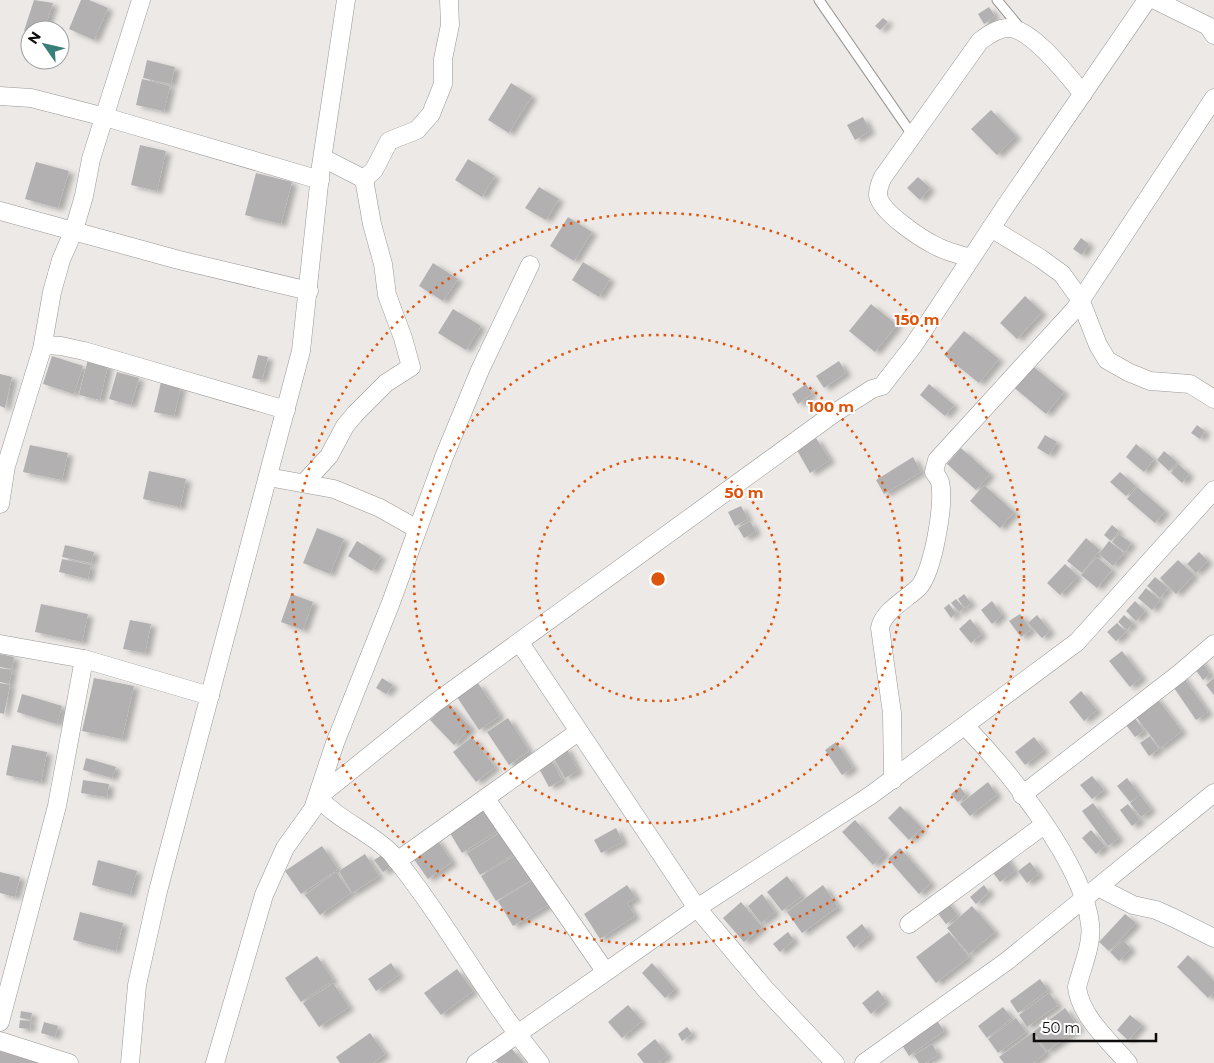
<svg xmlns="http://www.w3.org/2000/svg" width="1214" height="1063" font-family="Montserrat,sans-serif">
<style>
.building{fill:#b3b0b2;filter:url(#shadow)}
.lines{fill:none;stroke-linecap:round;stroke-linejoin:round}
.service-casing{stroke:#999794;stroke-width:11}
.minor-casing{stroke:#999794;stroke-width:19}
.service{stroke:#fff;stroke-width:9}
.minor{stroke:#fff;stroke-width:18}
.ring{fill:none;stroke:#dd550c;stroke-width:2.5;stroke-dasharray:2.5 5}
.centre{fill:#dd550c;stroke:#fff;stroke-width:2.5}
.ring-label{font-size:15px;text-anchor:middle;font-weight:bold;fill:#dd550c;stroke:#fff;stroke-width:4;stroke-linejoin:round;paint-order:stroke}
</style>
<defs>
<filter id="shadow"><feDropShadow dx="5.5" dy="3" stdDeviation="2.5" flood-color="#0004"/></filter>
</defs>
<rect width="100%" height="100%" fill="#ece9e6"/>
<g class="building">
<polygon points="34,0 53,3 44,30 30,30 30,33 24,31"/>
<polygon points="81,0 89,0 108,8 94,40 69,29"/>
<polygon points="989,7 995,16 984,24 978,14"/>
<polygon points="883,18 888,22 880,30 875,26"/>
<polygon points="147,60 175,67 171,84 143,78"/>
<polygon points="142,79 170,86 164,111 136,105"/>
<polygon points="511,83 532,96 509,133 488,120"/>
<polygon points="991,110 1016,136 997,155 971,129"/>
<polygon points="863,117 870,131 855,140 847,125"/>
<polygon points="140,145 166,151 157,191 131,185"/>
<polygon points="468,159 495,176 482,197 455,180"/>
<polygon points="36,162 69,171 58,208 25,199"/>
<polygon points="256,173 292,182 281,224 245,215"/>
<polygon points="918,177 930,188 920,200 907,188"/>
<polygon points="539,187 559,199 546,220 525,208"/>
<polygon points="568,217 592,232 574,261 550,246"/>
<polygon points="1081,238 1089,244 1082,255 1073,249"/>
<polygon points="583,262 610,279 599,297 572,280"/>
<polygon points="433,263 458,279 443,301 419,286"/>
<polygon points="1025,296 1042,312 1017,339 1000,323"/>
<polygon points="871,304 897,325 875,352 849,331"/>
<polygon points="453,309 481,326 466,350 438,333"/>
<polygon points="964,331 999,359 979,383 944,355"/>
<polygon points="258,355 268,357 262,380 252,378"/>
<polygon points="52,356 83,366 74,394 43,384"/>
<polygon points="88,359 108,365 100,400 79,395"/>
<polygon points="839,361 846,373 824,388 816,376"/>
<polygon points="1030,364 1064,392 1046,414 1012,386"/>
<polygon points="117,372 139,378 131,405 109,399"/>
<polygon points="0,374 12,377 5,408 0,406"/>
<polygon points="161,382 181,386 174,416 154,412"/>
<polygon points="806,384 812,394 798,404 792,394"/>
<polygon points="929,384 954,405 945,416 920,395"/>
<polygon points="1197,425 1205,431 1200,439 1191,433"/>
<polygon points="1045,435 1057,442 1049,455 1037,448"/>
<polygon points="816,438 830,460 810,473 797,450"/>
<polygon points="1136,444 1154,459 1144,472 1126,457"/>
<polygon points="30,445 68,453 62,480 23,472"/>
<polygon points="961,448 990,474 976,490 947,464"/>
<polygon points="1164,451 1177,462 1169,471 1157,460"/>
<polygon points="913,457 921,472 884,494 876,480"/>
<polygon points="1178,464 1189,474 1182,483 1171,473"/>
<polygon points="149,471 186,479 180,507 143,499"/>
<polygon points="1120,472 1136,486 1126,496 1110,482"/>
<polygon points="984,485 1014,512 1000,528 970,501"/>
<polygon points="1137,487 1165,511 1155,523 1127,499"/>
<polygon points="741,506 748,519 735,526 728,512"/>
<polygon points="750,521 756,532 744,538 738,528"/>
<polygon points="1112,525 1119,531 1111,541 1104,535"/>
<polygon points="317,528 344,539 330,574 303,563"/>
<polygon points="1119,534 1131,543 1125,552 1112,542"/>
<polygon points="1086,538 1100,550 1082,573 1067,561"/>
<polygon points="357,541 381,556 372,571 348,556"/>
<polygon points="1109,541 1124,553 1113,566 1099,554"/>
<polygon points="65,545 94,552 91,563 62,557"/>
<polygon points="1199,552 1208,561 1196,573 1187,564"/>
<polygon points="1097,557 1112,570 1097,588 1081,575"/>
<polygon points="62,559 91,565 88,579 59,572"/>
<polygon points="1178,560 1194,575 1176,594 1160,578"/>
<polygon points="1065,564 1078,576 1060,595 1047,583"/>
<polygon points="1155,577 1168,588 1160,598 1147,586"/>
<polygon points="1146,588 1160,600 1152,610 1138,598"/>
<polygon points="291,594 313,602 303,630 281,622"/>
<polygon points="964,594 971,603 965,608 958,599"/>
<polygon points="956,599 964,608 959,612 951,603"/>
<polygon points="992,601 1002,615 992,624 981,610"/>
<polygon points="1135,601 1145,611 1136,621 1126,611"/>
<polygon points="41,604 88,614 82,642 35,632"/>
<polygon points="949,604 956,613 951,618 944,608"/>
<polygon points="1020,614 1031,630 1021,637 1009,621"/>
<polygon points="1037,615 1050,631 1042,638 1028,623"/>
<polygon points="1124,615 1133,623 1127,630 1118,622"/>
<polygon points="970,619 982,634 971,643 959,629"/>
<polygon points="130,620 151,624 145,653 123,649"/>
<polygon points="1117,623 1126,632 1116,641 1107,632"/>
<polygon points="1122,651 1142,677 1130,687 1109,661"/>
<polygon points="0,654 14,657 12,669 0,667"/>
<polygon points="1200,659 1210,674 1203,680 1192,665"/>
<polygon points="0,668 12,670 9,684 0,682"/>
<polygon points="1181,674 1208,712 1196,720 1170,682"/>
<polygon points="94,678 134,686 122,739 82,731"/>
<polygon points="382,678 393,685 386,694 376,688"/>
<polygon points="1214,678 1214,695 1206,685"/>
<polygon points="0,683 10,685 4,714 0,713"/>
<polygon points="478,683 500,716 479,730 457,697"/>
<polygon points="1081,691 1097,710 1084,721 1069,702"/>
<polygon points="22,694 62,706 57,724 17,712"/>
<polygon points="1155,696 1182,731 1160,748 1133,713"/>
<polygon points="448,703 471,728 454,745 430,720"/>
<polygon points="508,718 529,751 509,765 487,732"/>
<polygon points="1135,718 1144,731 1135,737 1126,725"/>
<polygon points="1150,736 1159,749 1149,756 1140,743"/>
<polygon points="472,737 495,767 476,782 453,752"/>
<polygon points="1034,737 1044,750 1025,765 1015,752"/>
<polygon points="836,742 853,768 842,775 825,750"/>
<polygon points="12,745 47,752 41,782 6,775"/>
<polygon points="566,747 578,771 565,778 552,755"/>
<polygon points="549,756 562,780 549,787 536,763"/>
<polygon points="86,758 116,767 112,778 83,770"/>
<polygon points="1092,776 1104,790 1092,799 1080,785"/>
<polygon points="1127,778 1140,795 1130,802 1117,786"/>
<polygon points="83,780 109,784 107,797 81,793"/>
<polygon points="988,782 997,795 970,816 960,804"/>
<polygon points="960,787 966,795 958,802 951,794"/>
<polygon points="1140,795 1151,809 1141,817 1130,803"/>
<polygon points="1093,803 1119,838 1108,846 1082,811"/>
<polygon points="1128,804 1140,820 1132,826 1120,810"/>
<polygon points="900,806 922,828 909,840 888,818"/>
<polygon points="482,807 497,831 462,853 447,828"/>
<polygon points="855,820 885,853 873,865 842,832"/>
<polygon points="616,828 623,842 601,853 594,840"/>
<polygon points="1091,830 1105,846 1096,854 1082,838"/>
<polygon points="501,832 515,853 480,875 467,853"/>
<polygon points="436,838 452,862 428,879 411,855"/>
<polygon points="322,846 338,869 301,894 285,871"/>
<polygon points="900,848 931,883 919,894 888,859"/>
<polygon points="365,854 379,876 352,893 339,871"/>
<polygon points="1004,854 1015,871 1000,882 988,866"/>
<polygon points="382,855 391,867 383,872 374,860"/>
<polygon points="516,855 531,880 496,901 481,876"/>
<polygon points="98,860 137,871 130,895 92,885"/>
<polygon points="1030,862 1039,874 1027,883 1018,871"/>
<polygon points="0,872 20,877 15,897 0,893"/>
<polygon points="336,872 351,893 320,915 305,895"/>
<polygon points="787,876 802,896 782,911 767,892"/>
<polygon points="533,880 548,905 513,926 498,901"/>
<polygon points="627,885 636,898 627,903 635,916 600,939 584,914"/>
<polygon points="823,885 838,907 802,933 787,912"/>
<polygon points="984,885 989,892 976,904 970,897"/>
<polygon points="762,894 775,912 761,923 748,906"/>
<polygon points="945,899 958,915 946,924 934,908"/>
<polygon points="741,902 762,927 744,942 723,918"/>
<polygon points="972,906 995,932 969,954 947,928"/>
<polygon points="80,912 123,923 116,951 73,940"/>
<polygon points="1125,914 1136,923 1109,951 1099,942"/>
<polygon points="862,924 870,935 854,948 846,937"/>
<polygon points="788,932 794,940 780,952 773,944"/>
<polygon points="949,932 969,957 936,983 916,957"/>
<polygon points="1123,940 1131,949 1119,961 1110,952"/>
<polygon points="1188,955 1214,981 1214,992 1208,998 1177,967"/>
<polygon points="317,956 333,980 301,1002 285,978"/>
<polygon points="391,963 399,975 376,991 368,979"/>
<polygon points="652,963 675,989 665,998 642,973"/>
<polygon points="457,969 473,991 441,1015 424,993"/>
<polygon points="1040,979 1048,990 1018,1013 1010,1001"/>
<polygon points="333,983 349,1007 319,1027 303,1003"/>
<polygon points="878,990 886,1001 871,1014 862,1003"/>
<polygon points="1049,993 1058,1005 1027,1027 1019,1015"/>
<polygon points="628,1005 642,1021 622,1038 608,1022"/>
<polygon points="1003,1007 1012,1018 987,1038 978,1026"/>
<polygon points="1065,1008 1079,1028 1047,1051 1033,1032"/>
<polygon points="21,1011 32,1013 31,1020 20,1018"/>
<polygon points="1130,1015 1142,1025 1128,1040 1117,1030"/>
<polygon points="1016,1018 1026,1032 998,1053 988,1039"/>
<polygon points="20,1020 31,1021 30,1029 19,1028"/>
<polygon points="44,1022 58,1026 55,1037 41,1033"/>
<polygon points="938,1022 944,1031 909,1056 900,1042 917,1035"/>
<polygon points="687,1027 692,1034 682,1041 678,1034"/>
<polygon points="370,1033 385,1054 373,1063 340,1063 336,1057"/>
<polygon points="1032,1033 1046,1053 1033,1063 1004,1063 999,1057"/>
<polygon points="655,1039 668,1055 658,1063 644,1063 637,1054"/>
<polygon points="932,1044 938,1055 925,1063 919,1063 914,1055"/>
<polygon points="511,1048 524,1063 498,1063 495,1060"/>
<polygon points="0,1051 39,1063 0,1063"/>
</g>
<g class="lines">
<g class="service-casing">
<g id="service">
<polyline points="819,0 913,136"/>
<polyline points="997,0 1021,29"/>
</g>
</g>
<g class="minor-casing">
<g id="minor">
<polyline points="1155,0 1208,26 1214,35"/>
<polyline points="0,96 31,98 105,117 320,180"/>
<polyline points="364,179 374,170 389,141 417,130 431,114 443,84 443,59 450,25 449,0"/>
<polyline points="0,211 179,260 309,291"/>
<polyline points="991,228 1040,258 1062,274 1080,299 1098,345 1107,360 1128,372 1150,381 1190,384 1214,399"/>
<path d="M 971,258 C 960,255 948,252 938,247 C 923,240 880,212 878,195 C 878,188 880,183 883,177 L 980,41 C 988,35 998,28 1008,28 C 1032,28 1069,77 1083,94"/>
<polyline points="43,345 61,346 84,351 286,410"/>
<polyline points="268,477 334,489 380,508 417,529"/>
<polyline points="304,483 329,456 345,426 355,414 386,383 411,367 403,338 387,295 383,264 372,224 364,179 323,158"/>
<polyline points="0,504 6,466 42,349 52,292 61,260 74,230 84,196 91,159 141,0"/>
<polyline points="520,643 697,908 766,990 835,1063"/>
<polyline points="0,644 84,659 210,696"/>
<path d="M 965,726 C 1007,769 1084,864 1090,924 C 1093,943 1082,967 1077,987 C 1080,1016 1110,1042 1128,1063"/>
<path d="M 893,780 L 892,713 L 880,628 C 883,611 907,599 919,587 C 933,571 945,503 940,482 C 939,479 936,475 934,472 L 937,460 L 1075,309 L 1214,98"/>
<polyline points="1022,795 1180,673 1214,644"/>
<polyline points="486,799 605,971"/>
<polyline points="397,861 578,732"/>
<polyline points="1100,888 1133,905 1156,910 1174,918 1214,938"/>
<polyline points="909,924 1044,825"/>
<polyline points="0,1022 57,806 84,659"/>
<polyline points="0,1041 69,1063"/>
<polyline points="130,1063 137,985 158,891 301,351 321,166 346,0"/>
<polyline points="215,1063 264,895 285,848 313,809 335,743 390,605 444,457 480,370 530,265"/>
<polyline points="476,1063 697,908 871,795 1077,642 1214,490"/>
<path d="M 540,1063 C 486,997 445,919 391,853 C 369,831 339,821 318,797 L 435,703 L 833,414 L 872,389 L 882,386 L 913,346 L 1007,204 L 1147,0"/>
<polyline points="864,1063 1007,961 1214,793"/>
</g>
</g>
<use href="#service" class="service"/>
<use href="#minor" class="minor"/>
</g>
<g class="ring">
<circle cx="658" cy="579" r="122"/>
<circle cx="658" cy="579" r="244"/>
<circle cx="658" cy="579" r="366"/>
</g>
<circle cx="658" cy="579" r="8" class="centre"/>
<g class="ring-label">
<text x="917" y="325">150 m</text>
<text x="831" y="412">100 m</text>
<text x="744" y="498">50 m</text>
</g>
<g transform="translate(45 45) rotate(304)"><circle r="24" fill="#ffffff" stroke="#9f9e9e"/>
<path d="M0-4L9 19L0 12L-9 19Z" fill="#387f7a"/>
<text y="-8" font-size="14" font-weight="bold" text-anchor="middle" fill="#0e0d0c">N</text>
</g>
<path d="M1034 1033v8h122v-8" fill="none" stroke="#0e0d0c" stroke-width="2.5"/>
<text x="1042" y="1033" font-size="15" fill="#0e0d0c" stroke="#ffffff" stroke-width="4" paint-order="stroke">50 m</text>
</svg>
